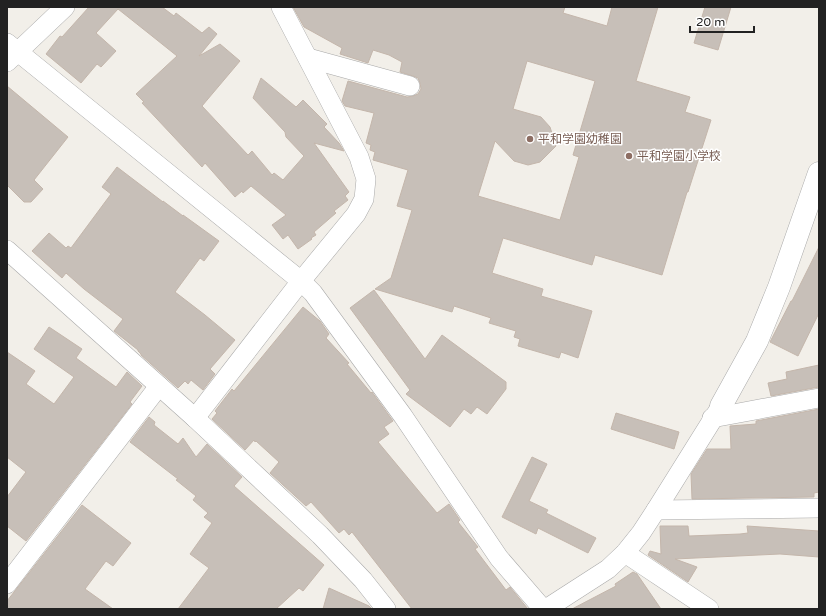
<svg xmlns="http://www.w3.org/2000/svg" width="826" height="616" font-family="'Varela Round','Noto Sans JP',sans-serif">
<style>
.building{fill:#c7bfb8;stroke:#c4b6ab;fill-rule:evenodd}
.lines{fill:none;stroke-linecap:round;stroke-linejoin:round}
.minor-casing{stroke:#a9a9a9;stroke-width:20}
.tertiary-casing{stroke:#a9a9a9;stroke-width:23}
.minor{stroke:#fff;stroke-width:19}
.tertiary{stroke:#fff;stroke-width:22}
.education-dot{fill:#8d6e63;stroke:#fff;stroke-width:1.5}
.labels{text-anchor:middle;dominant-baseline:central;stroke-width:3;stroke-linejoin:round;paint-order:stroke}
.education-label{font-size:12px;fill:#785e54;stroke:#fff;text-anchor:start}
</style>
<rect width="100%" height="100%" fill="#f2efe9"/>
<g class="building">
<polygon points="89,7 162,7 174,16 176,13 202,33 209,27 217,34 199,56 220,44 240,61 202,106 248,155 252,151 272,175 274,173 283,180 304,156 286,137 285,132 253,98 261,78 296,107 303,100 327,124 324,127 339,143 344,151 314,143 349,192 345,196 348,200 334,211 336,213 314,232 316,235 311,238 312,239 298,249 288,235 283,239 272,225 286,215 251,186 243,193 242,191 235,197 205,163 202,167 142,103 144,102 136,94 177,56 152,36 118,9 96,33 116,51 101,67 97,64 81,83 46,54 60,36 62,37"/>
<path d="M 293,7 L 565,7 L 563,13 L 607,26 L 612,7 L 658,7 L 636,81 L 690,97 L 685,112 L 711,120 L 688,192 L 687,192 L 662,275 L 595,255 L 592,265 L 503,238 L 492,273 L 543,289 L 541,296 L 592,311 L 578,358 L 561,352 L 559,358 L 518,346 L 520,339 L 514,337 L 516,331 L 489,323 L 491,318 L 454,306 L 452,312 L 375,289 L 391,278 L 412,210 L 397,206 L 408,170 L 373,160 L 375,152 L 370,150 L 371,145 L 366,143 L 374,113 L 345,106 L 342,101 L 348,81 L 407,97 L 413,96 L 418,94 L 421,89 L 420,83 L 418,78 L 413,76 L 400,72 L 402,62 L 389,55 L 373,50 L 368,63 L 340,54 L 342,48 L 304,27 ZM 527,61 L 595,81 L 573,155 L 579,157 L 560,220 L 478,196 L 495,141 L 514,161 L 528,165 L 540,162 L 556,146 L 550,127 L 541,117 L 513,109 Z"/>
<polygon points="705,7 731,7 718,50 694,43"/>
<polygon points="7,86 68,137 34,180 43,189 31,202 24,202 7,185"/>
<polygon points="117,167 163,202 163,201 183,216 183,215 219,241 204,261 200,258 175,292 205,315 235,340 210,369 215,374 203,390 191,380 188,384 185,381 178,388 141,355 141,354 138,351 138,350 114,331 123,319 84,289 66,273 62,278 32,251 49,233 66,248 68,246 71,248 111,194 102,187"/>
<polygon points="819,247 819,313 798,356 770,342 791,301 792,301"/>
<polygon points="374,290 425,359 442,335 506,382 506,389 487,414 477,407 471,414 464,409 450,427 406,394 410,390 350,308"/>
<polygon points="303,307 320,321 329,334 326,338 349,363 347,364 371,393 372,392 393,421 384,427 389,434 378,442 437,513 449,504 460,520 458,522 478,547 475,549 506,590 510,587 528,609 412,609 352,532 349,535 344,529 339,533 311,502 306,506 270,473 279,462 256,441 255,442 254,440 245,450 212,419 217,413 215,411 232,389 234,391"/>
<polygon points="49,327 82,349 76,358 116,387 127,372 142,386 130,402 132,404 26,541 7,526 7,497 26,472 7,457 7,352 35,371 26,384 54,404 74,377 34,349"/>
<polygon points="819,365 819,387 771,396 768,383 787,379 786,372"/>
<polygon points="819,409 819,492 814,493 814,497 692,499 691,474 707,449 731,449 730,426 756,424 756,421"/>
<polygon points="616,413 679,432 674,449 611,429"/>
<polygon points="149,417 155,422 154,425 178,444 183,438 196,457 207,444 242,477 234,486 324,565 303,591 299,588 276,609 178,609 209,568 190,554 212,523 204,517 208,513 193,500 196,496 176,480 178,479 130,442"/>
<polygon points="532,457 547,464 529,501 548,510 546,513 596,538 588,553 538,528 536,534 502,517"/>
<polygon points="82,505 131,543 113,566 106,561 85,589 113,609 7,609 7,601"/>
<polygon points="660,526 688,526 689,536 740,534 748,533 747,526 819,531 819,557 780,554 675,559 697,567 688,582 648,555 650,551 661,554"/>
<polygon points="633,572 637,574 661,609 572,609 616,586 615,584"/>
<polygon points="329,588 369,606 372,609 323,609"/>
</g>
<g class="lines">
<g class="minor-casing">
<g id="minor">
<polyline points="7,43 301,281 313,293 403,416 499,558 543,609"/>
<polyline points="308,58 410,86"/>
<polyline points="7,62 65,7"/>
<polyline points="7,250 195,418 320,535 363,580 386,609"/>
<polyline points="195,418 301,281 356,214 364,199 366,179 359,157 281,7"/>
<polyline points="712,418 819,398"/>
<polyline points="656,510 819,508"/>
<polyline points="625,553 709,609"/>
<polyline points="7,584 159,386"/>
<polyline points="546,609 608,569 625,553 641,533 656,510 721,406"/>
</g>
</g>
<g class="tertiary-casing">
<polyline id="tertiary" points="721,406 757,341 779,287 819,173"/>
</g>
<use href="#minor" class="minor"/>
<use href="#tertiary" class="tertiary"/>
</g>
<g class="education-dot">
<circle cx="530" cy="139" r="4"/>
<circle cx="629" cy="156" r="4"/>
</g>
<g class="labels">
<g class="education-label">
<text x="538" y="139">平和学園幼稚園</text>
<text x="637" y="156">平和学園小学校</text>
</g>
</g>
<rect width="826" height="616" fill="none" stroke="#222222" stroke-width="16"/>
<path d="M690 26v6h64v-6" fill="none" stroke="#222222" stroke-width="2"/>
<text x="696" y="26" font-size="12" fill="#222222" stroke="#ffffff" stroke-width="3" paint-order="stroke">20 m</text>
</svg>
